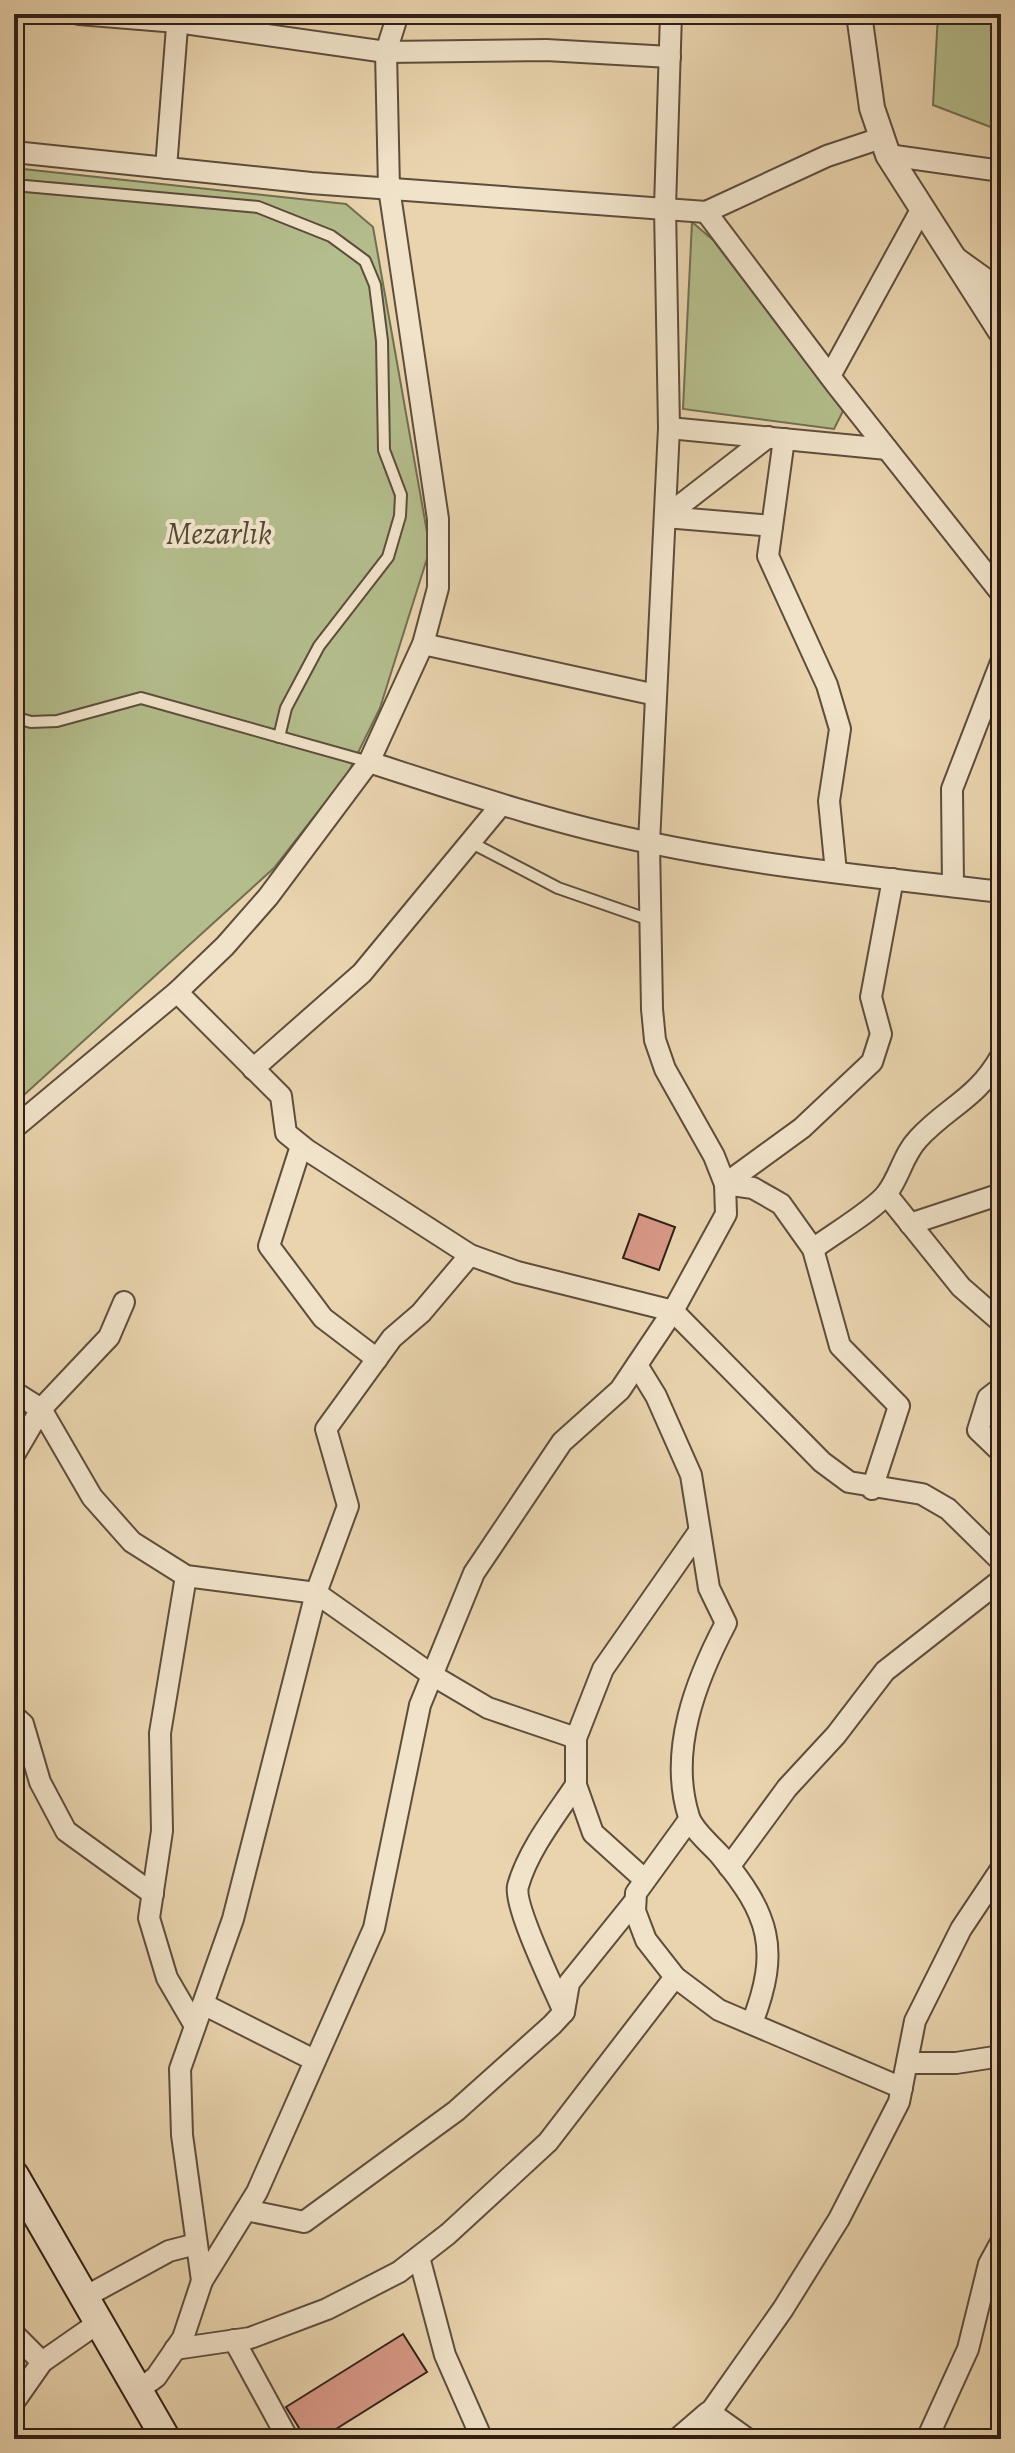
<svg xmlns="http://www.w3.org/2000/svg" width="1015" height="2453" font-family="Alegreya,serif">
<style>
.green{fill:#b4bd8c;stroke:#726e52;stroke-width:2}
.building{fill:#d89987;stroke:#302017;stroke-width:2}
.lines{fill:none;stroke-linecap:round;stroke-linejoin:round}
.service-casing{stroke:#5e4d3d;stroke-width:14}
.minor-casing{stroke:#5e4d3d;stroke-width:24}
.tertiary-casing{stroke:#5e4d3d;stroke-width:28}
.secondary-casing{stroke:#302017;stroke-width:32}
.service{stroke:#f1e3ca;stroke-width:10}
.minor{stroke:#f1e3ca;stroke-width:20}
.tertiary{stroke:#f1e3ca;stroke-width:24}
.secondary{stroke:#f1e3ca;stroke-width:28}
.labels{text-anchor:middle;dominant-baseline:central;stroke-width:8;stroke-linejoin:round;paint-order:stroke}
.park-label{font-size:32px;font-style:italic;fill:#514734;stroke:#f1e3ca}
</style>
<rect width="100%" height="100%" fill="#e9d4ae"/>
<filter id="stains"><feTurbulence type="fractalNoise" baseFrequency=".0025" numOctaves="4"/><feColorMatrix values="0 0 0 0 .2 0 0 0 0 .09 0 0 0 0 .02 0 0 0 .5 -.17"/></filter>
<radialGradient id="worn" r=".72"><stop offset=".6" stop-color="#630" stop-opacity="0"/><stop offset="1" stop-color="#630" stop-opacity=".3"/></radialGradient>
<g class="green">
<polygon points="938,14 1001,14 1001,131 933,105"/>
<polygon points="14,168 346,204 373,227 430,549 380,708 348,773 274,868 14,1104"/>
<polygon points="692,222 713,240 843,411 834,429 683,409"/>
</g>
<g class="building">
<polygon points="639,1214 675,1227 659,1270 623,1258"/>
<polygon points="403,2334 427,2372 320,2439 306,2439 286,2407"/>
</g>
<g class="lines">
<g class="service-casing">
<g id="service">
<polyline points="14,185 258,207 331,236 365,261 375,285 382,341 384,450 401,495 400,516 388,557 319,646 286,708 279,737"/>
<polyline points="14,717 31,722 57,721 141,698 369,762"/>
<polyline points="470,842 558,888 650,920"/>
</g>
</g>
<g class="minor-casing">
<g id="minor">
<polyline points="79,14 177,22 386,52 546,50 670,57"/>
<polyline points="14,152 311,183 706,212 827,156 881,138"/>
<polyline points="888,155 1001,171"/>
<polyline points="166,168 178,14"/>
<polyline points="706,212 835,383 1001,593"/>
<polyline points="955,257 1001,290"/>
<polyline points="830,376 921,210"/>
<polyline points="669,428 887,449"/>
<polyline points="768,437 665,517 772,526"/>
<polyline points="784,439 768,556 827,685 840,729 829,801 836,872"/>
<polyline points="423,644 656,695"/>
<path d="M 369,762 C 462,792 555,824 651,843 C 766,867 884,878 1001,892"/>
<polyline points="953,886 952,789 1001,662"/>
<polyline points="177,992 281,1096 286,1133 307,1150 470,1255 517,1272 673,1311 822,1462 849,1482 922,1494 948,1509 1001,1561"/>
<polyline points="253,1069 362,973 501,805"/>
<polyline points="14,1128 177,992 225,946 268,897 369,762 423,644 438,588 438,519 389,188 386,52 398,14"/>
<polyline points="301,1146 269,1246 323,1318 377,1359"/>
<polyline points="725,1184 753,1188 781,1204 813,1249 840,1346 899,1406 872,1489"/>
<polyline points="725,1184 802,1128 872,1062 881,1034 871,997 893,879"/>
<polyline points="887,1195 961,1287 1001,1322"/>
<polyline points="910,1224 1001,1194"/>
<path d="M 813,1249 C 830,1236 876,1209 887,1193 C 900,1176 903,1155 918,1139 C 947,1107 977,1099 1001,1056"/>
<path d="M 637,1365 L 656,1396 L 691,1475 L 709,1588 L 726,1623 C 696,1680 668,1751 689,1817 C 693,1830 710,1844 720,1855 C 769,1914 781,1949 752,2023"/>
<polyline points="1001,1388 988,1398 978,1430 1001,1452"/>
<polyline points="14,1392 41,1409 92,1497 132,1542 186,1576 316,1593 432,1675 488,1708 576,1738"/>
<polyline points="14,1455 41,1409 109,1337 124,1302"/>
<polyline points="186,1576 160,1733 162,1831 149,1918 167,1978 195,2026"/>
<polyline points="14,1716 23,1724 40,1782 66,1831 153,1894"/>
<polyline points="689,1820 636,1893 635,1911 646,1940 675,1977 719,2010 902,2088"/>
<polyline points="729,1867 787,1788 836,1735 885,1671 1001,1580"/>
<polyline points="645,1880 593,1833 576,1785 576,1738 603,1669 698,1533"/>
<polyline points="203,2004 314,2060"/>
<path d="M 564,2012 C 554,1989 513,1905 518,1886 C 528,1850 556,1815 576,1785"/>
<polyline points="907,2063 956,2063 1001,2056"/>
<polyline points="246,2210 304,2222 456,2111 552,2025 564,2012 569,1983 635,1901"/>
<polyline points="419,2257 445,2355 482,2439"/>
<polyline points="202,2281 182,2135 180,2069 233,1919 316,1593 348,1506 326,1429 392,1338 421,1313 470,1255"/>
<polyline points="83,2298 169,2251 196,2244"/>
<polyline points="14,2334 42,2362"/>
<polyline points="234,2340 288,2439"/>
<polyline points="175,2349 250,2338 327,2309 399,2272 448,2234 548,2142 675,1977"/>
<polyline points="137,2391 156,2377 183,2338 202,2281 257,2192 374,1928 420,1705 474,1573 562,1442 620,1390 673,1311 726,1214 725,1184 714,1156 665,1069 655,1040 652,1009 649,843 669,428 665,207 671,14"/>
<polyline points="14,2402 42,2362 98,2323"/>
<polyline points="709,2414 783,2309 839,2219 899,2102 915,2021 961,1929 1001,1869"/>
<polyline points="927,2439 968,2349 989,2264 1001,2242"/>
</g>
</g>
<g class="tertiary-casing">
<g id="tertiary">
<polyline points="859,14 872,108 888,155 1001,332"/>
<polyline points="680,2439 709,2414 744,2439"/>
</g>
</g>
<g class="secondary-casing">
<polyline id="secondary" points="14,2175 166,2439"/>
</g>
<use href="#service" class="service"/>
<use href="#minor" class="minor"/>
<use href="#tertiary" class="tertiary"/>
<use href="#secondary" class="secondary"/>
</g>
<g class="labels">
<g class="park-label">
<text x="219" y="533">Mezarlık</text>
</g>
</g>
<rect width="1015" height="2453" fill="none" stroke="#e9d4ae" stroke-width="48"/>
<rect x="16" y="16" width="983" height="2421" fill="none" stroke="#302017" stroke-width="4"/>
<rect x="24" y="24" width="967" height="2405" fill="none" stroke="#302017" stroke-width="2"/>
<rect width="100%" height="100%" filter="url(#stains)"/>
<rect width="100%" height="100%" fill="url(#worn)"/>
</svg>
